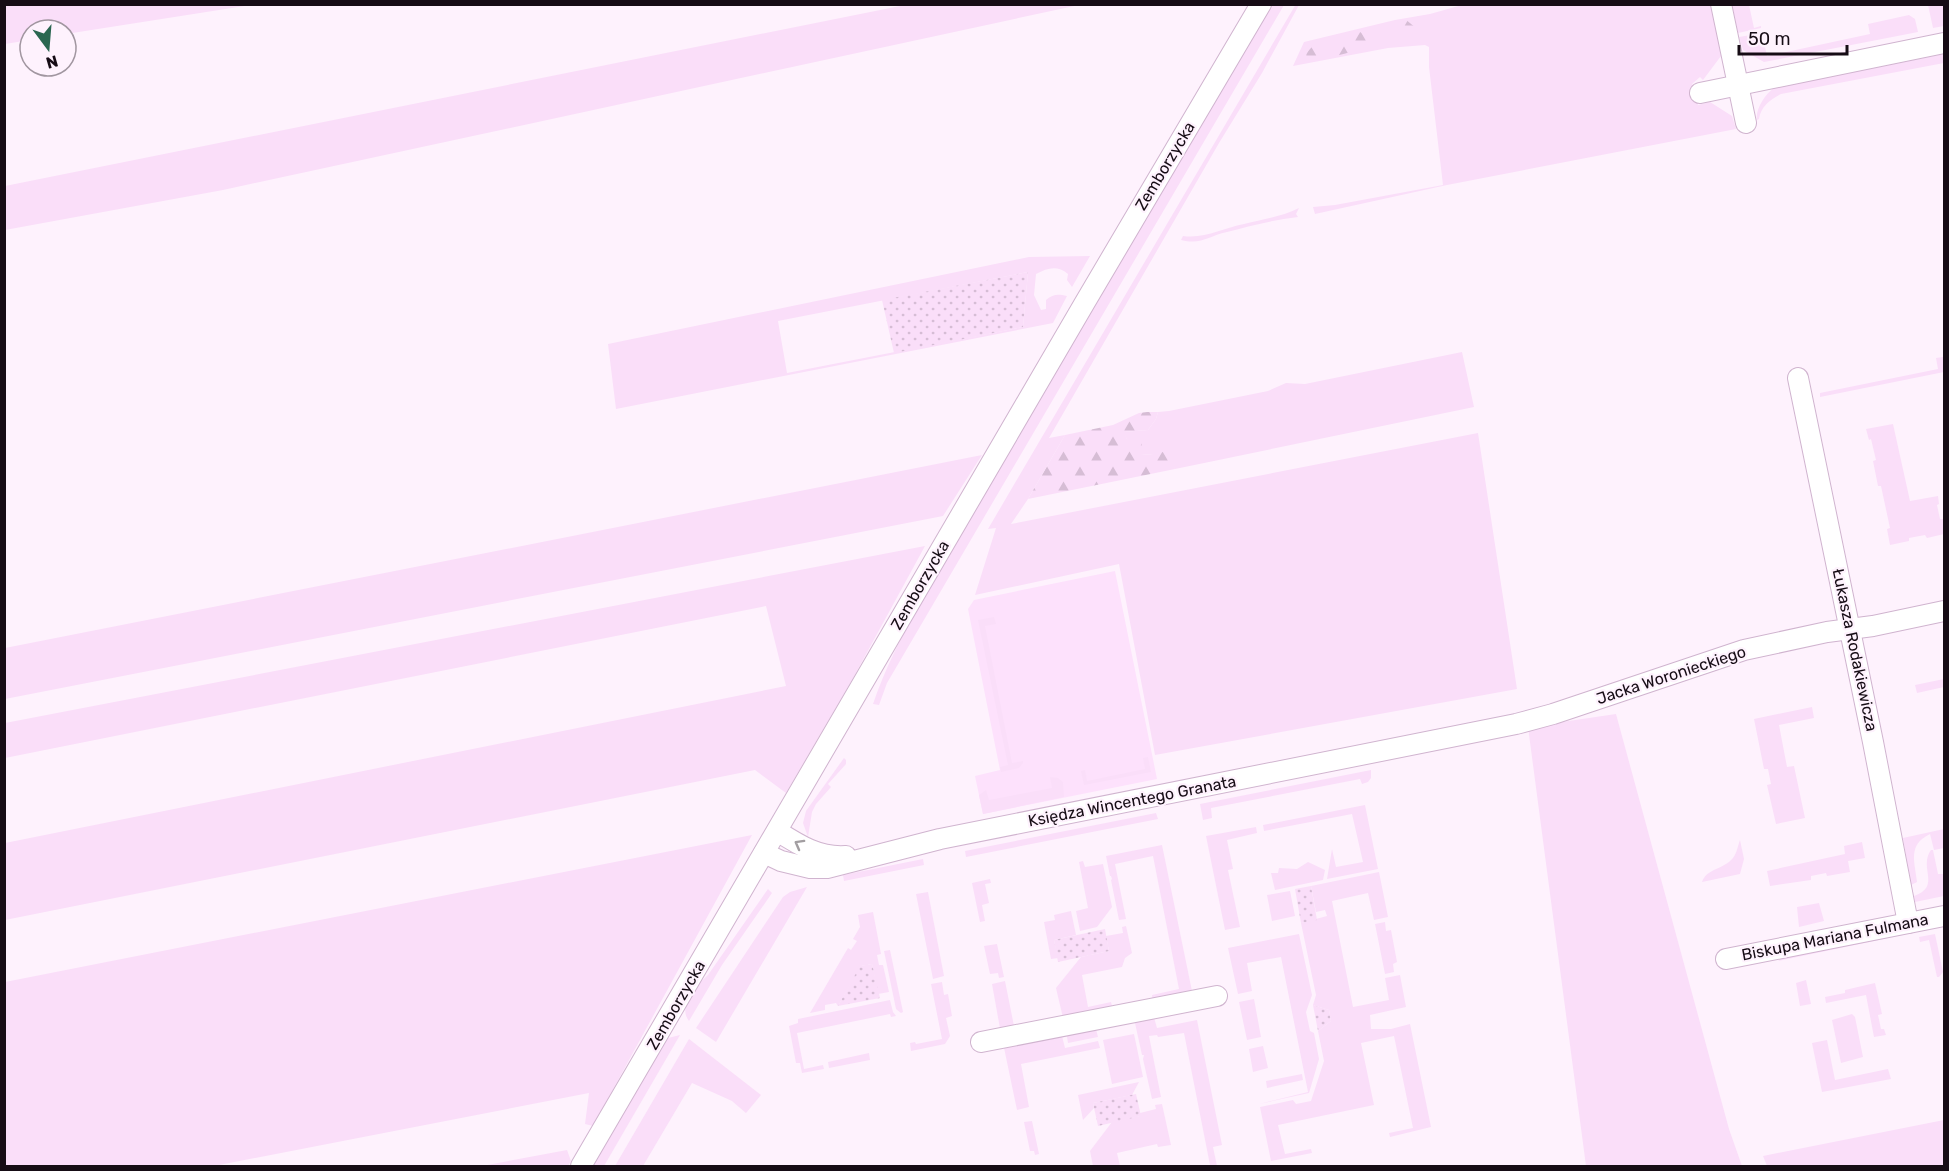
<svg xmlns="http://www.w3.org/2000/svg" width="1949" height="1171" font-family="Rubik,sans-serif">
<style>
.built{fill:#fde1fc}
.green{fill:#fadef9;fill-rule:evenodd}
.forest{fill:url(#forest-firs)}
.park{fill:url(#park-dots)}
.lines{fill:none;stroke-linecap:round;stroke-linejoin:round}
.minor-casing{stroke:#d0b4cf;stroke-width:22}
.minor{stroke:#fff;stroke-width:20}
.oneway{stroke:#a29ea1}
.labels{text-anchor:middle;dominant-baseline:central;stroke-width:4.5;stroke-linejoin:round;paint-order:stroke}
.street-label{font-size:16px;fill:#160c15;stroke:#fef2fd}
</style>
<defs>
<pattern id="forest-firs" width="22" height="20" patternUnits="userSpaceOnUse" patternTransform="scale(1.5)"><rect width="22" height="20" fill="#fadef9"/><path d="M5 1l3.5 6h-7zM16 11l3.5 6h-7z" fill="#d6bdd5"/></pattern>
<pattern id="park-dots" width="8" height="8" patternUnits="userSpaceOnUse" patternTransform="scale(1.5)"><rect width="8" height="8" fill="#fadef9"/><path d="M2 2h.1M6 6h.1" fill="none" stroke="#d6bdd5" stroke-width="1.8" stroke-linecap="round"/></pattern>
</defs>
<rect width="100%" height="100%" fill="#fef2fd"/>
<polygon class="built" points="1115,571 1157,779 983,814 975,776 1000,770 968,609 974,600"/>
<g class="green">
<polygon points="5,4 251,4 251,5 66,34 66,30 30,30 30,40 5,44"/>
<polygon points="1296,4 1299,5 1262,73 1219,143 1049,438 1065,435 1028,499 1011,524 1478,433 1517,689 1155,755 1119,564 975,595 996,528 988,529"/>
<polygon points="905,5 1079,5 223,190 5,230 5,186"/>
<path d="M 1270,5 L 1284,5 L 887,683 L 879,705 L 873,704 C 885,669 901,637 919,605 Z"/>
<polygon points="1462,5 1711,5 1721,56 1703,80 1700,77 1692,84 1698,105 1710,102 1732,116 1736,129 1447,185 1315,214 1313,207 1335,205 1443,185 1429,67 1429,47 1425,45 1388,48 1293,66 1304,42 1395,20 1430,14"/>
<polygon points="1732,5 1749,5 1754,28 1761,26 1761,28 1738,33"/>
<polygon points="1928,5 1944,5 1944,26 1933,28"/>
<polygon points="1909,15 1915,19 1918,32 1764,62 1743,50 1739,37 1762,33 1767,56 1870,34 1868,24"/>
<path d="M 1944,54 L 1944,63 L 1781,94 C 1770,100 1761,106 1759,119 L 1757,120 C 1755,110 1765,94 1774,88 Z"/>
<path d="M 1299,208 L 1296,214 L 1298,217 C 1273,220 1250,226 1227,232 C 1208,236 1202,245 1181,240 L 1183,236 C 1205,239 1223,228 1244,224 C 1263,219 1281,217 1299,208 Z"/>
<path d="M 1090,256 L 1072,287 L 1067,280 L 1068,274 C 1057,265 1048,268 1036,274 L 1034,295 L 1041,310 L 1046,309 L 1046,300 C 1053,294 1058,294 1067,296 L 1053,323 L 616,409 L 608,344 L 1029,257 ZM 1028,272 L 1023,327 L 787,373 L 778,321 Z"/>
<polygon points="1462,352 1474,407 1175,469 1170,460 1153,455 1141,454 1127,439 1123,432 1148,430 1156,419 1158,412 1169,411 1268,391 1286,383 1305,384"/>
<polygon points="1943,357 1944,372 1820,397 1820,393 1938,369 1936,358"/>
<polygon points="1893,424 1910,501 1938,496 1939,504 1937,505 1940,519 1943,519 1944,534 1927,538 1925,535 1909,538 1909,541 1890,545 1887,529 1890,528 1881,486 1878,486 1873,461 1876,460 1871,439 1869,440 1866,429"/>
<polygon points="982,455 943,516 5,699 5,648"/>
<polygon points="925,546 852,680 786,793 755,770 5,920 5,843 786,686 766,606 5,758 5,723"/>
<polygon points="994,617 996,624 985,626 1012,763 1023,761 1023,763 1019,768 1001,772 1000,767 1008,765 978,620"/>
<polygon points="1944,679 1944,687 1917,693 1915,685"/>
<polygon points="1812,707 1814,718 1779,725 1787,767 1794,766 1805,818 1776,824 1767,785 1771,784 1768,769 1764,769 1754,719"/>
<polygon points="1616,714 1729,1129 1742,1166 1586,1166 1528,727"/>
<polygon points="1148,757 1151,772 1084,785 1081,771 1085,770 1087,781 1145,769 1143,758"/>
<polygon points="844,758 846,760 846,764 828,784 831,787 816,804 812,812 808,837 803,823 806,811"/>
<polygon points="1371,770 1371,778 1368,782 1362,784 1360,779 1211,808 1212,818 1203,820 1200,804"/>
<polygon points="1050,777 1058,778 1063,782 1064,797 983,814 979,795 986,790 989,800 1052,788"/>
<polygon points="1365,805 1378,869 1327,879 1332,849 1336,867 1363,862 1352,814 1264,831 1263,825"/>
<polygon points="1156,813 1158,819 966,857 965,851"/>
<polygon points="1256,827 1257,833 1227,840 1233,869 1228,870 1240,927 1225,930 1206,836"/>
<path d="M 1944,829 L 1944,848 L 1934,850 L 1930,834 C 1907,845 1915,862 1917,882 L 1911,885 L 1903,838 Z"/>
<polygon points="752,835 593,1126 585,1124 589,1093 214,1166 5,1166 5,982"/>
<path d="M 1740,840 L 1744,859 L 1740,874 L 1702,882 C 1707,868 1723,870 1733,858 C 1737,853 1738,845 1740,840 Z"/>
<polygon points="1862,842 1865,858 1848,861 1850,872 1827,876 1826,873 1811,876 1811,880 1770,886 1767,871 1845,854 1844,846"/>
<polygon points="1162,845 1193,996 1153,1004 1152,995 1179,989 1153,856 1115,864 1126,919 1119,920 1111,880 1112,879 1111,876 1110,876 1106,856"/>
<path d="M 1931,850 L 1933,850 L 1938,874 L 1944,874 L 1944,896 L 1915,902 L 1914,896 C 1942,886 1918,868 1931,850 Z"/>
<polygon points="923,859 924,865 844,881 843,875"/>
<polygon points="1083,861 1085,867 1103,864 1112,907 1097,927 1080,931 1076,911 1088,908 1079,862"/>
<polygon points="1308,862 1325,870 1323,880 1275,890 1271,873 1278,873 1279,868 1297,869"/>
<polygon points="1379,872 1388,917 1374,920 1368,893 1332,901 1353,1007 1389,1000 1385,978 1400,975 1406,1007 1370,1015 1371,1029 1391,1029 1410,1024 1431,1127 1390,1137 1389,1133 1413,1128 1394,1036 1361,1043 1374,1105 1278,1125 1285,1154 1311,1149 1312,1153 1271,1161 1260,1107 1293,1100 1296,1104 1311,1101 1324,1061 1318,1031 1331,1021 1329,1010 1313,1005 1316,995 1301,923 1327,916 1325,910 1316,912 1311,886"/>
<polygon points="990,879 991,883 985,884 989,903 982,905 985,921 980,922 972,883"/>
<polygon points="807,887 716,1042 696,1028 783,897 790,892"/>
<path d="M 768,889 L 772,893 L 722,965 L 689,1021 C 677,1006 697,985 708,975 Z"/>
<polygon points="1290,891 1295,916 1272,921 1267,895"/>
<polygon points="928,892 944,976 933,979 916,894"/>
<polygon points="1819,903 1824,921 1799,927 1797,907"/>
<polygon points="1071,911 1076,935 1054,940 1058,958 1051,959 1044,922 1055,920 1054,915"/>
<polygon points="873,912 881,954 877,955 879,965 883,965 889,992 878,994 872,964 861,966 838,1006 836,1003 825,1005 825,1010 810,1013 848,948 851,950 857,941 853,939 860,927 858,915"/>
<polygon points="1385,922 1386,931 1391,930 1397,962 1393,964 1394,972 1385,974 1375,924"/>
<polygon points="1126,926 1132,953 1125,958 1122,967 1082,975 1088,1007 1111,1002 1112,1006 1105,1008 1106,1013 1064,1022 1056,988 1081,957 1109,951 1106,936 1123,933 1122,927"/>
<polygon points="1900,933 1903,935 1778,961 1783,957"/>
<polygon points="1299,934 1312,995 1306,1012 1310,1031 1314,1033 1319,1059 1309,1093 1259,1104 1308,1092 1281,957 1247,963 1252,991 1238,994 1228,948"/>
<polygon points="1935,934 1943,972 1939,977 1937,977 1929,940 1920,942 1919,937"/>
<polygon points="997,944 1004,977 999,978 998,973 990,974 984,946"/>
<polygon points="890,950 903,1012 901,1013 896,1009 884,951"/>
<polygon points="1806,980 1811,1004 1800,1006 1796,983"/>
<polygon points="1005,981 1015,1031 1001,1034 992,984"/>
<polygon points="942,982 944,995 948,994 952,1016 946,1018 950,1036 945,1044 911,1051 910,1043 915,1042 916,1044 942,1039 931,984"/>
<polygon points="1875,983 1882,1014 1878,1015 1881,1029 1884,1029 1886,1035 1874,1037 1866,995 1826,1003 1825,997 1845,993 1845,990"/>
<polygon points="1254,999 1261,1037 1247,1040 1239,1002"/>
<polygon points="890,1000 893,1012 896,1016 891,1017 890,1014 797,1033 804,1069 823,1065 824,1069 802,1073 800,1063 796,1063 789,1026 798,1023 798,1019"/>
<polygon points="1153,1014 1157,1028 1197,1020 1222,1145 1213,1147 1217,1166 1207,1166 1210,1165 1184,1033 1158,1037 1157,1035 1149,1036 1161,1097 1152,1099 1143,1059 1144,1055 1142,1055 1135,1023 1136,1020"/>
<polygon points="1852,1014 1855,1017 1863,1057 1841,1063 1832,1020"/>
<polygon points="1095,1025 1098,1037 1068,1043 1066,1031"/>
<polygon points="1061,1032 1065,1048 1098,1041 1100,1048 1021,1064 1029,1107 1017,1110 1003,1043"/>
<polygon points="1134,1034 1143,1077 1112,1084 1103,1040"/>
<polygon points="680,1035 604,1166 591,1166 661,1046 668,1038"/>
<polygon points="689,1039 761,1095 746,1113 732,1101 692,1083 643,1166 615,1166"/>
<polygon points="1827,1040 1835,1080 1888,1069 1891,1079 1822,1092 1812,1043"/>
<polygon points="1263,1046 1268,1068 1253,1072 1249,1049"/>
<polygon points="869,1053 870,1060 829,1068 828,1062"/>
<polygon points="1302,1074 1303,1080 1267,1088 1266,1081"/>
<polygon points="1139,1082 1132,1095 1093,1103 1094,1108 1083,1120 1078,1095"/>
<polygon points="1162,1104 1171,1145 1158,1147 1157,1144 1117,1153 1120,1166 1093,1166 1090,1151 1112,1122 1140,1116 1140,1113 1156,1109 1155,1105"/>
<polygon points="1944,1120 1944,1166 1767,1166 1763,1156"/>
<polygon points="1032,1121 1039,1154 1035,1155 1034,1151 1030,1151 1024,1122"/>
<polygon points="567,1150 571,1161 568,1166 482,1166"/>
</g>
<g class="forest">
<polygon points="1405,19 1422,33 1415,39 1407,41 1393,30 1399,22"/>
<path d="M 1358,31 L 1368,36 L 1376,37 C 1366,52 1325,59 1307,60 L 1306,53 L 1312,47 L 1354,35 Z"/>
<polygon points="1147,412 1158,412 1156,419 1148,430 1124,432 1127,439 1142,441 1141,454 1153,455 1169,450 1175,469 1028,499 1065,435 1113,425 1139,413"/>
</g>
<g class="park">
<polygon points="1028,272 1023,327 894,353 882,300"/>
<polygon points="1311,886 1317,920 1301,923 1295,889"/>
<polygon points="1105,929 1109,951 1058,962 1054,940"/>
<polygon points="872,964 880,998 838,1006 860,966"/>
<polygon points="1313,1005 1329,1010 1331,1021 1318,1031"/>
<polygon points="1136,1094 1141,1116 1098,1126 1093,1103"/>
</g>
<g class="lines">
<g class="minor-casing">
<g id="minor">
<polyline points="1721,4 1746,123"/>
<polyline points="1700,93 1944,43"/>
<polyline points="1798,378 1873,742 1908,923"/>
<path d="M 777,831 C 799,845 819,858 846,856"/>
<polyline points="764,853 781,861 810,868 827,868 940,839 1516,724 1553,714 1744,650 1827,632 1873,626 1944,611"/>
<polyline points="1726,959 1944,916"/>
<polyline points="981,1042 1217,996"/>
<polyline points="581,1166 1084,304 1261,4"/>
</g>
</g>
<use href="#minor" class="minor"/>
</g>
<defs><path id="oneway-chevron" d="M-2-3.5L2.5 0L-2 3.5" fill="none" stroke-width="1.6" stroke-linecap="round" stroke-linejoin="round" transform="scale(1.5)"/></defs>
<use class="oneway" href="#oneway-chevron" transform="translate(799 844) rotate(-151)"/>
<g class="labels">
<g class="street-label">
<text transform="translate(1165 166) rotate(-59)">Zemborzycka</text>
<text transform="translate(920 585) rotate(-60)">Zemborzycka</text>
<text transform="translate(1855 650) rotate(78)">Łukasza Rodakiewicza</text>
<text transform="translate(1671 675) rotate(-18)">Jacka Woronieckiego</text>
<text transform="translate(1132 801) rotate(-11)">Księdza Wincentego Granata</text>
<text transform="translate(1835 937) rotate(-11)">Biskupa Mariana Fulmana</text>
<text transform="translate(676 1005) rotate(-60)">Zemborzycka</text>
</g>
</g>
<rect width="1949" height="1171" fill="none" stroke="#160c15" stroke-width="12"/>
<g transform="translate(48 48) rotate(164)"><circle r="28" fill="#fef2fd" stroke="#a196a0" stroke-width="1.5"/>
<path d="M0-4.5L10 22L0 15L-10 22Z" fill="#2a6650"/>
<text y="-9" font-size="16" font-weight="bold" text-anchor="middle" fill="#160c15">N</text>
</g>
<path d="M1739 45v9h108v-9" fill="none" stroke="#160c15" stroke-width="3"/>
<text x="1748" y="45" font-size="18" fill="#160c15" stroke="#fef2fd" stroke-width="4.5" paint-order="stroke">50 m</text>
</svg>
